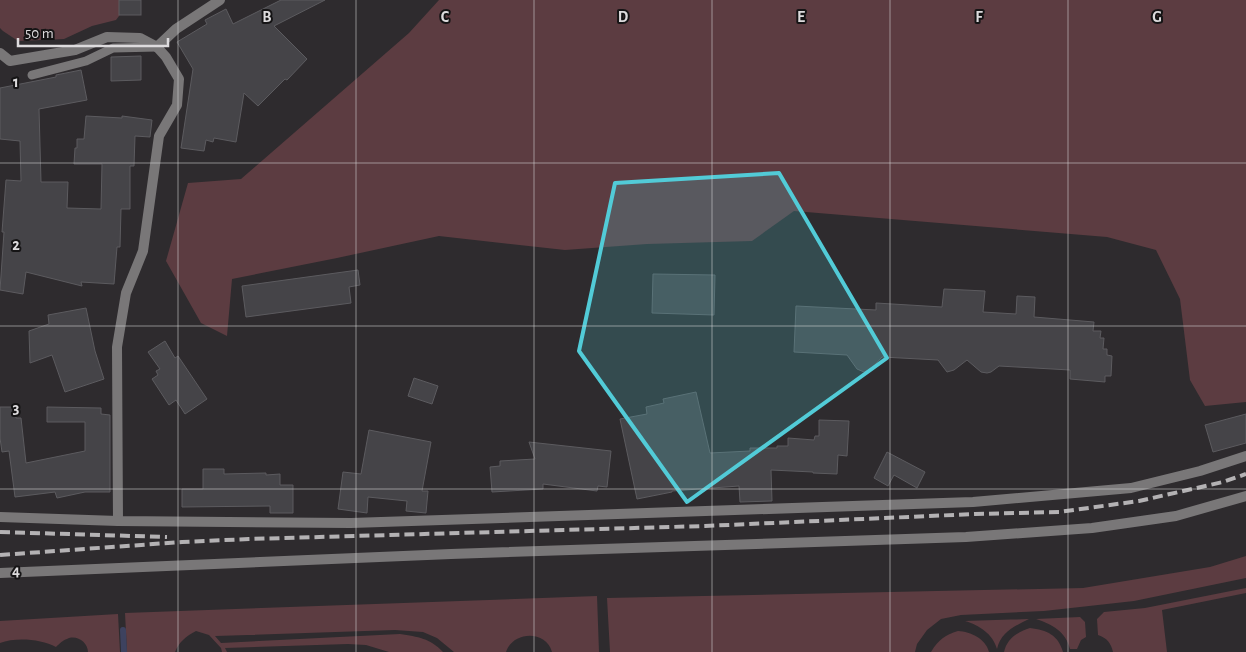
<svg xmlns="http://www.w3.org/2000/svg" width="1246" height="652" font-family="'Alegreya Sans',sans-serif">
<style>
.green{fill:#5c3c41}
.lines{fill:none;stroke-linecap:round;stroke-linejoin:round}
.stream{stroke:#3d425f;stroke-width:6}
.building{fill:#454448;stroke:#5c5b5f}
.service{stroke:#797778;stroke-width:9}
.minor{stroke:#797778;stroke-width:10}
.tertiary{stroke:#797778;stroke-width:10}
.rail{stroke:#b4b2b4;stroke-width:4;stroke-dasharray:10 5;stroke-linecap:butt}
.marked{fill:#52cbd7;fill-opacity:0.2;stroke:#52cbd7;stroke-width:4;stroke-linejoin:round}
.grid{fill:none;stroke:#dddbdd;stroke-width:1;stroke-opacity:0.55}
.grid-label{font-size:16px;text-anchor:middle;font-weight:bold;fill:#dddbdd;stroke:#151415;stroke-width:4;stroke-linejoin:round;paint-order:stroke}
</style>
<rect width="100%" height="100%" fill="#2e2b2e"/>
<g class="green">
<polygon points="0,0 127,0 128,4 116,20 92,26 64,39 18,41 3,31 0,28"/>
<polygon points="439,0 1246,0 1246,402 1205,406 1190,380 1180,299 1156,250 1107,237 794,211 752,241 647,244 565,250 439,236 337,258 232,279 227,336 201,323 166,261 188,183 241,179 409,33"/>
<polygon points="1246,556 1246,578 1134,601 1044,611 961,615 941,619 927,630 917,644 915,652 610,652 607,598 1083,588 1210,567"/>
<path d="M 1246,588 L 1246,593 L 1162,610 L 1167,652 L 1113,652 C 1111,643 1107,638 1098,635 L 1097,619 L 1104,612 L 1145,608 Z"/>
<path d="M 597,596 L 599,652 L 552,652 C 546,630 513,631 506,652 L 454,652 L 437,638 L 423,632 L 395,630 L 215,636 L 221,643 L 400,634 C 418,637 430,638 443,652 L 389,652 L 366,645 L 348,644 L 225,648 L 227,652 L 222,652 L 221,648 L 209,635 L 196,631 C 186,636 179,642 175,652 L 127,652 L 125,613 Z"/>
<path d="M 118,614 L 120,652 L 88,652 C 88,642 76,634 67,639 C 63,640 59,644 56,647 C 41,639 16,637 0,643 L 0,621 Z"/>
<path d="M 1080,617 L 1085,622 L 1086,637 L 1081,640 L 1077,649 L 1070,649 C 1066,632 1052,624 1036,619 Z"/>
<path d="M 1029,619 C 1015,626 1001,632 997,649 C 993,634 979,625 965,621 Z"/>
<path d="M 1030,628 C 1047,630 1058,635 1063,652 L 1004,652 C 1007,638 1018,632 1030,628 Z"/>
<path d="M 958,631 C 971,632 985,638 989,652 L 931,652 C 938,640 945,635 958,631 Z"/>
</g>
<g class="lines">
<polyline class="stream" points="123,630 124,652"/>
</g>
<g class="building">
<rect x="119" y="0" width="22" height="15"/>
<polygon points="281,0 325,0 274,26 307,59 287,80 285,79 258,106 244,93 236,142 214,138 213,142 206,140 204,151 181,148 193,69 177,42 207,24 205,20 226,9 233,24"/>
<polygon points="141,56 141,80 111,81 111,57"/>
<polygon points="81,70 87,100 39,109 41,182 68,182 67,208 101,209 102,164 74,164 75,148 77,148 77,139 84,139 86,116 122,118 122,116 152,120 150,137 135,136 134,166 130,166 130,209 121,209 120,247 117,247 114,284 81,282 82,286 26,272 23,294 0,290 4,232 2,232 6,180 21,181 20,141 0,139 0,88 56,77 56,75"/>
<polygon points="358,270 360,285 349,287 351,303 246,317 242,286"/>
<polygon points="653,274 715,275 714,315 652,313"/>
<polygon points="944,289 985,291 983,312 1016,314 1017,296 1035,297 1034,317 1094,322 1093,331 1101,331 1100,338 1104,338 1103,349 1107,349 1107,355 1112,356 1111,376 1105,376 1105,382 1070,379 1070,370 999,366 991,372 987,373 981,372 967,360 954,370 947,372 938,360 882,357 871,369 864,372 857,369 847,355 794,352 796,306 876,310 876,303 942,307"/>
<polygon points="86,308 95,351 104,379 65,392 52,355 30,363 29,331 49,324 48,315"/>
<polygon points="165,341 175,358 178,356 207,399 185,414 176,400 169,405 152,379 158,375 156,371 160,369 148,352"/>
<polygon points="414,378 438,386 432,404 408,396"/>
<polygon points="696,392 710,453 750,451 750,448 777,448 777,446 788,446 788,438 814,440 815,436 819,436 819,420 849,421 847,456 838,455 837,474 813,473 813,472 771,470 772,501 740,502 739,486 672,491 672,492 637,499 620,419 647,414 646,407 664,403 663,399"/>
<polygon points="0,407 15,407 16,418 21,418 26,463 85,451 85,422 47,422 47,407 101,408 101,414 110,415 110,492 85,492 57,498 55,492 15,497 9,451 2,452 0,438"/>
<polygon points="1246,414 1246,443 1213,452 1205,425"/>
<polygon points="369,430 431,442 422,491 428,491 426,513 406,511 407,501 368,497 367,513 338,509 343,472 361,474"/>
<polygon points="529,442 611,451 607,487 598,486 597,491 543,484 543,489 492,492 490,467 500,466 500,461 535,459"/>
<polygon points="887,452 925,472 917,488 894,475 888,486 874,478"/>
<polygon points="203,469 224,469 224,474 266,473 266,475 280,474 280,485 293,485 293,513 270,513 270,506 182,507 182,489 203,489"/>
</g>
<g class="lines">
<polyline class="service" points="32,75 86,61 113,48 157,47"/>
<g class="minor">
<polyline points="157,47 176,29 220,0"/>
<polyline points="0,53 10,61 75,50 107,37 140,38 157,47 166,57 179,79 177,105 159,136 143,251 126,293 117,347 118,521"/>
<polyline points="0,517 118,521 351,523 973,502 1131,488 1200,471 1246,456"/>
</g>
<polyline class="tertiary" points="0,573 451,554 966,537 1092,528 1176,516 1246,496"/>
<g class="rail">
<polyline points="0,532 167,537"/>
<polyline points="0,555 182,542 249,539 705,526 975,514 1059,512 1139,501 1223,482 1246,474"/>
</g>
</g>
<path class="marked" d="M 779,173 L 887,358 L 687,502 L 579,351 L 615,183 Z"/>
<path class="grid" d="M 178,0 L 178,652M 356,0 L 356,652M 534,0 L 534,652M 712,0 L 712,652M 890,0 L 890,652M 1068,0 L 1068,652M 0,163 L 1246,163M 0,326 L 1246,326M 0,489 L 1246,489"/>
<g class="grid-label">
<text x="267" y="22">B</text>
<text x="445" y="22">C</text>
<text x="623" y="22">D</text>
<text x="801" y="22">E</text>
<text x="979" y="22">F</text>
<text x="1157" y="22">G</text>
<text x="16" y="87">1</text>
<text x="16" y="250">2</text>
<text x="16" y="413">3</text>
<text x="16" y="576">4</text>
</g>
<path d="M18 38v8h150v-8" fill="none" stroke="#dddbdd" stroke-width="2.5"/>
<text x="25" y="38" font-size="15" fill="#dddbdd" stroke="#151415" stroke-width="4" paint-order="stroke">50 m</text>
</svg>
